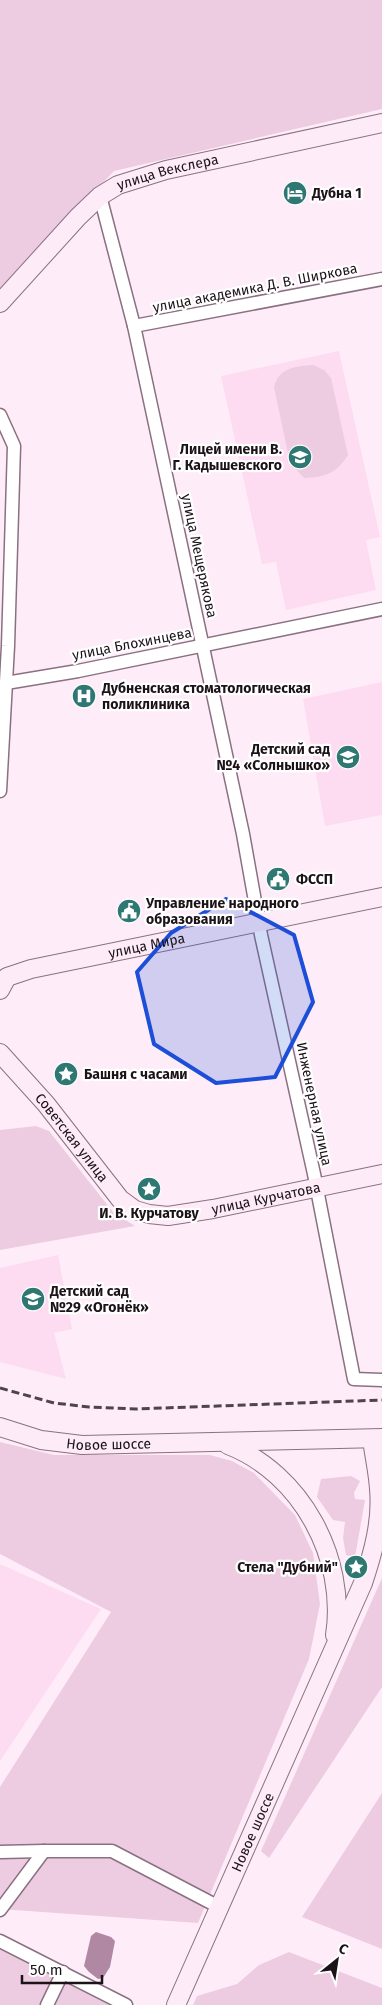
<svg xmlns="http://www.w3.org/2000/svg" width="382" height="2005" font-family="'Fira Sans',sans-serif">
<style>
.built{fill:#fddbf1}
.green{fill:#edcce2}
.water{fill:#b188a3}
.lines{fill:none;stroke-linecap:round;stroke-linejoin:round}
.street-casing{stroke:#8a7181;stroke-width:15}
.secondary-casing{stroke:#8a7181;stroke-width:20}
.street{stroke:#fff;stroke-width:12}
.secondary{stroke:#fdebf7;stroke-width:18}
.rail{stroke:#4f444b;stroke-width:3;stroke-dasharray:8 4;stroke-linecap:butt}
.marked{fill:#1d4ed8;fill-opacity:0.2;stroke:#1d4ed8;stroke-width:4;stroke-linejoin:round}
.labels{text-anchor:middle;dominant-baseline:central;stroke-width:4.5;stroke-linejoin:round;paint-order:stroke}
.street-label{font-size:14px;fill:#1c1319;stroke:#fff}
.poi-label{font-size:14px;font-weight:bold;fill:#1c1319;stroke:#fff;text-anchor:start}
</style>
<rect width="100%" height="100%" fill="#feedf8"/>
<g class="built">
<polygon points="339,351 380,537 366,540 376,590 286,610 276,562 262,564 221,376"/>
<polygon points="382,682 382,815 325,826 303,699"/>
<polygon points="58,1255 72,1329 54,1333 66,1379 0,1362 0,1268"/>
<polygon points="0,1564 101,1609 0,1761"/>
</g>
<g class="green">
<polygon points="0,0 382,0 382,109 114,171 0,291"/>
<path d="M 313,365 L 324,370 L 331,378 L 348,455 C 336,474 325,477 304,478 L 290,463 L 274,387 C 278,368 296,366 313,365 Z"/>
<polygon points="36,1126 49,1131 113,1212 135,1226 0,1250 0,1130"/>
<polygon points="0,1442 54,1455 210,1455 232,1461 254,1473 295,1515 313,1553 320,1604 309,1659 198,1923 0,1909 0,1787 111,1612 0,1554"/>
<polygon points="351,1476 360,1481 354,1493 355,1499 365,1500 355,1557 346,1555 343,1538 345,1522 333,1520 317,1497 321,1479"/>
<polygon points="382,1578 382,1687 269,1858 261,1851"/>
<polygon points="382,1793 382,1949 302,1917"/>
<polygon points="0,1948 115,2005 0,2005"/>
<polygon points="289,1952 382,1988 382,2005 193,2005 197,1996 237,1984 259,1965"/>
</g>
<polygon class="water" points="96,1932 111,1937 115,1941 110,1967 103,1978 98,1979 89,1972 84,1966 91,1936"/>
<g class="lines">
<g class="street-casing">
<g id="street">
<polyline points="100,196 134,326 243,834 261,935 314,1174 354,1379 382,1380"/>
<polyline points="134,326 382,279"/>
<polyline points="0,415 14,446 8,646 0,791"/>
<polyline points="6,683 78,671 382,609"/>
<polyline points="0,1852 44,1851"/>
<polyline points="0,1910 44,1851 112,1851 219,1907"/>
<polyline points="0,1941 126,2005"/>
<polyline points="47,2005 63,1972"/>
</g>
</g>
<g class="secondary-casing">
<g id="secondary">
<path id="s1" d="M 0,303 L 78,217 L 100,196 L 118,185 L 166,170 L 382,123"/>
<path id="s2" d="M 0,990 L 7,977 L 31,969 L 382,897"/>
<path id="s3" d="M 0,1053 L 46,1104 L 120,1199 L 135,1210 L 149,1214 L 168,1216 L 213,1209 L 382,1174"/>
<path id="s4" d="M 0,1427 L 41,1440 L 82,1445 L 382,1438"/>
<path d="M 228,1445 C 301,1473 347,1558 335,1635"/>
<path id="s5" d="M 176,2005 L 363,1583 C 373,1553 382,1521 379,1489 C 378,1472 374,1456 372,1439"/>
</g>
</g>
<use href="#street" class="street"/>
<use href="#secondary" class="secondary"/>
<polyline class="rail" points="0,1388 54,1403 89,1407 136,1409 382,1400"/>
</g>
<path class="marked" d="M 226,899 L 294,935 L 313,1002 L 275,1077 L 216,1083 L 154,1044 L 137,972 L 171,933 Z"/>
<defs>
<g id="hotel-disc" transform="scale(1.25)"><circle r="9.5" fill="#2e7772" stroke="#fff"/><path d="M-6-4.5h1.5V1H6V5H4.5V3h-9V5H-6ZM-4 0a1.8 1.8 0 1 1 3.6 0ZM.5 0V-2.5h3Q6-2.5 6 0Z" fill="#fff"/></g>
<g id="school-disc" transform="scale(1.25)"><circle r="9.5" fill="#2e7772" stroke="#fff"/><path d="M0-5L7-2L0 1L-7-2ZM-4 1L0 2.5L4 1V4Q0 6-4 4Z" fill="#fff"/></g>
<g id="hospital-disc" transform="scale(1.25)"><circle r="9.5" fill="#2e7772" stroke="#fff"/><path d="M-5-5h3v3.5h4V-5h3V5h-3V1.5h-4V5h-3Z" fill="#fff"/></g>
<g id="civic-disc" transform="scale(1.25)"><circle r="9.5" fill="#2e7772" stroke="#fff"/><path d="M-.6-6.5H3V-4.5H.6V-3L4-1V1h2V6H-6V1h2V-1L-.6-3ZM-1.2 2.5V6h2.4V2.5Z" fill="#fff"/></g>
<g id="sight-disc" transform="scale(1.25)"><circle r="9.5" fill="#2e7772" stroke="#fff"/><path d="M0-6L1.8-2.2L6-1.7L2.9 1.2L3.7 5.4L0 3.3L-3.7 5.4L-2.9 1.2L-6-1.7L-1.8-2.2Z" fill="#fff"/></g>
</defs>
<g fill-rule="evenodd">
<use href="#hotel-disc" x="295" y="193"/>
<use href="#school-disc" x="300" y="457"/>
<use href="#hospital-disc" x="84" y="696"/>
<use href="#school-disc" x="348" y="757"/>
<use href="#civic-disc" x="278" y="879"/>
<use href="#civic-disc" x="129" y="911"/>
<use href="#sight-disc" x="66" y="1074"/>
<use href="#sight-disc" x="149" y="1189"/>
<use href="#school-disc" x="33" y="1299"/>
<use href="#sight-disc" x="356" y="1567"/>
</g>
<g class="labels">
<g class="street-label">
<text stroke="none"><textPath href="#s1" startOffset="219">улица Векслера</textPath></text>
<text transform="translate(255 288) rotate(-11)">улица академика Д. В. Ширкова</text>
<text transform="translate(199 556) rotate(78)">улица Мещерякова</text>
<text transform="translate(132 644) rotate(-11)">улица Блохинцева</text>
<text stroke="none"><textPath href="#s2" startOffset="158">улица Мира</textPath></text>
<text transform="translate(314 1104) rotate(78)">Инженерная улица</text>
<text stroke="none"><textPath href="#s3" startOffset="111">Советская улица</textPath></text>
<text stroke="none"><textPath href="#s3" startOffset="341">улица Курчатова</textPath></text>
<text stroke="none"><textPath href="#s4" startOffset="111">Новое шоссе</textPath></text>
<text stroke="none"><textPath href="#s5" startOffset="189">Новое шоссе</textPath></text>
</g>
<g class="poi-label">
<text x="312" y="193">Дубна 1</text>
<text x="282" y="449" text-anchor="end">Лицей имени В.<tspan x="282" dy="16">Г. Кадышевского</tspan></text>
<text x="102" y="688">Дубненская стоматологическая<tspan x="102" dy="16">поликлиника</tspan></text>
<text x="330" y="749" text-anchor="end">Детский сад<tspan x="330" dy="16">№4 «Солнышко»</tspan></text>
<text x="296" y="879">ФССП</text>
<text x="146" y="903">Управление народного<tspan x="146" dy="16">образования</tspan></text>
<text x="84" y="1074">Башня с часами</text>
<text x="149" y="1213" text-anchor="middle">И. В. Курчатову</text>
<text x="50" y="1291">Детский сад<tspan x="50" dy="16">№29 «Огонёк»</tspan></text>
<text x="338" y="1567" text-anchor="end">Стела "Дубний"</text>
</g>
</g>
<g transform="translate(337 1960) rotate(30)" stroke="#ffffff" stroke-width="4" paint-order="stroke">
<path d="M0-4L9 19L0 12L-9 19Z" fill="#1c1319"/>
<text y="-8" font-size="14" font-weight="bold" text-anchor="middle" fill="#1c1319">С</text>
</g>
<path d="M22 1975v8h80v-8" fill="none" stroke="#1c1319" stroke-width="2.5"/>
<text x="30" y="1975" font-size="15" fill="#1c1319" stroke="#ffffff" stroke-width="4" paint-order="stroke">50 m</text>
</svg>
